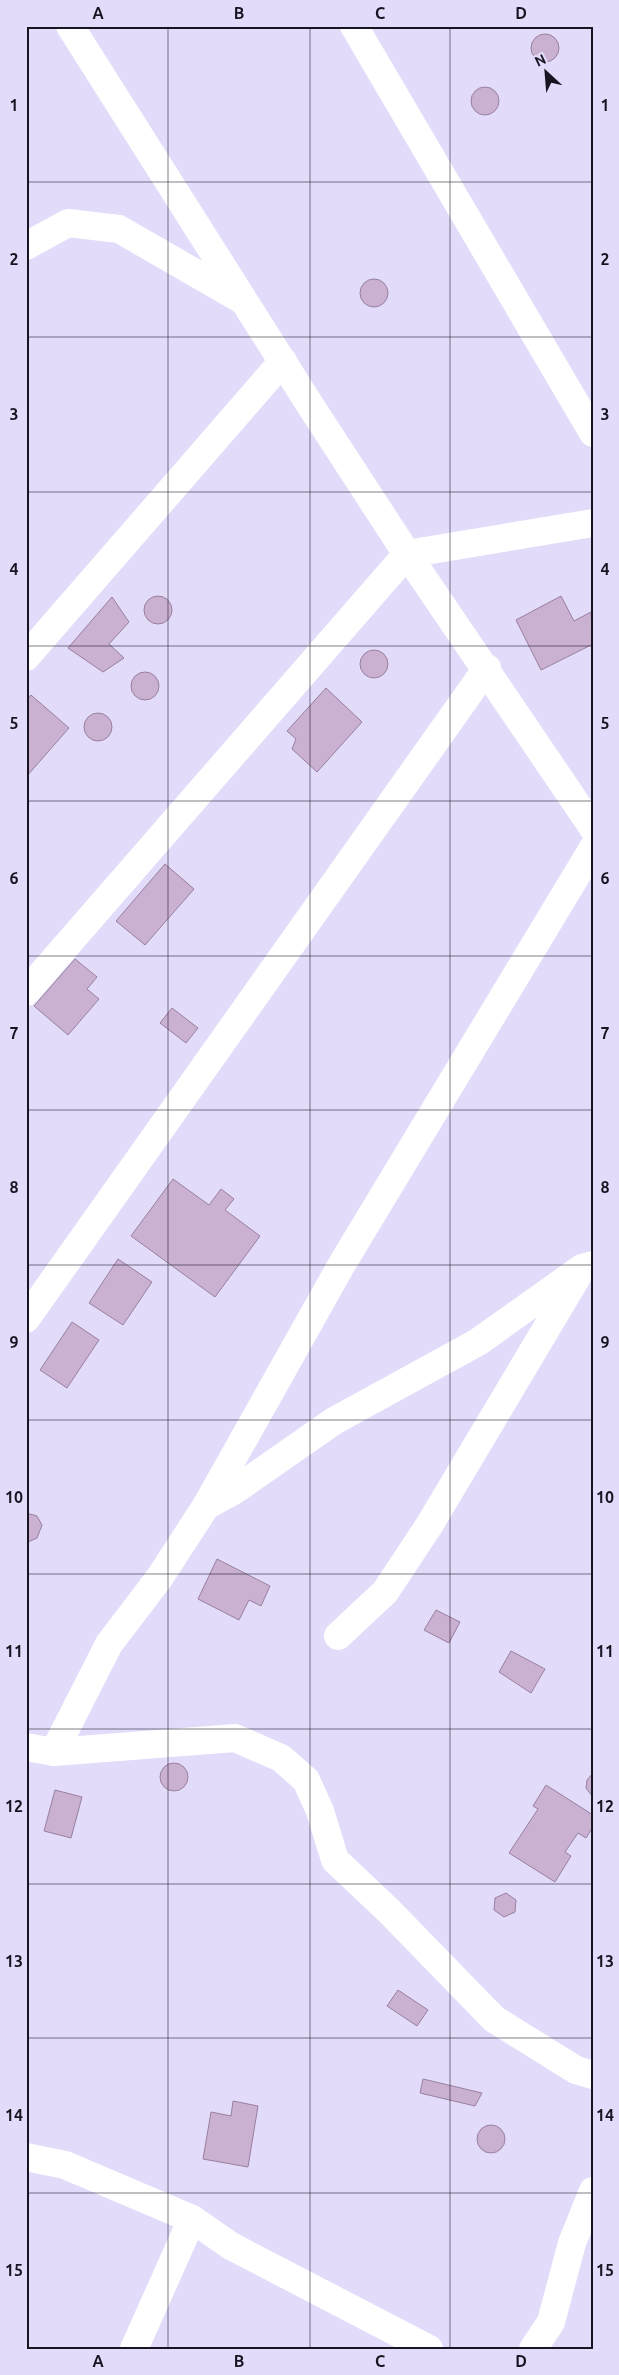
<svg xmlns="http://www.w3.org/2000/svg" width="619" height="2375" font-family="Ubuntu,sans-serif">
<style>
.building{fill:#cab1d2;stroke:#98809f}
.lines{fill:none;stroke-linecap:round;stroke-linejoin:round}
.minor{stroke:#fff;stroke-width:28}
.grid{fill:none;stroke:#191422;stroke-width:1;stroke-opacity:0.55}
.neatline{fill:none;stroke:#191422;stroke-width:2}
.grid-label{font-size:16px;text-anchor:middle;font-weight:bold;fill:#191422}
</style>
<rect width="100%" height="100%" fill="#e3dbfa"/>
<g class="building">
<circle cx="545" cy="48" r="14"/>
<circle cx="485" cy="101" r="14"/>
<circle cx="374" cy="293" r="14"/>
<circle cx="158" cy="610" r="14"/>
<polygon points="561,596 574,621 591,612 593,644 541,670 516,620"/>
<polygon points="112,597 129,622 109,644 124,658 103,672 68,648"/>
<circle cx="374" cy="664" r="14"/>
<circle cx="145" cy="686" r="14"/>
<polygon points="326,688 362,722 317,772 292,749 296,739 287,731"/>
<polygon points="31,695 69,728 26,777 26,701"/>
<circle cx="98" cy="727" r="14"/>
<polygon points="165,864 194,889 145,945 116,921"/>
<polygon points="75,959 97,977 87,989 99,999 68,1035 34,1006"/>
<polygon points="172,1008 198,1028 186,1043 160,1023"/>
<polygon points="173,1179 209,1205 221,1189 234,1199 225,1210 260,1236 215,1297 131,1236"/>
<polygon points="118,1259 152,1282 123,1325 89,1303"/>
<polygon points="72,1322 99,1340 67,1388 40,1370"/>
<polygon points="26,1513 37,1516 42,1525 37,1538 28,1542"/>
<polygon points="217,1559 270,1586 261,1606 249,1600 239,1620 198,1599"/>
<polygon points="436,1610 460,1622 449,1643 424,1630"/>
<polygon points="511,1651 545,1669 531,1693 499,1672"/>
<circle cx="174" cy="1777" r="14"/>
<polygon points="593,1773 593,1797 586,1788 587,1780"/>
<polygon points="546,1785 593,1815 593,1827 586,1838 578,1833 565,1852 571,1856 555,1882 509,1853 538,1809 533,1806"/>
<polygon points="55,1790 82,1797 71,1838 44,1831"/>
<polygon points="506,1893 516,1900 515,1912 504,1917 494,1910 495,1898"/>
<polygon points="398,1990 428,2010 417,2026 387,2006"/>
<polygon points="423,2079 482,2093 475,2106 420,2093"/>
<polygon points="233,2101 258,2106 248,2167 203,2159 211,2112 231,2116"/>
<circle cx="491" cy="2139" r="14"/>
</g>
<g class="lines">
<g class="minor">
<polyline points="70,26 310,405 407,554 593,828"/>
<polyline points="354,26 593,433"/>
<polyline points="26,246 68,223 119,229 242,300"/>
<polyline points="26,657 283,361"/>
<polyline points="26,992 407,554 593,523"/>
<polyline points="26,1319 487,668"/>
<polyline points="206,1506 342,1264 593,848"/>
<polyline points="338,1636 385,1592 430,1524 577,1277"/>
<polyline points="26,1747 54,1752 235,1738 281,1758 306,1780 320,1811 335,1860 390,1912 494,2019 576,2070 593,2075"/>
<polyline points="54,1752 109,1644 160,1577 206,1506 235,1490 334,1421 478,1342 582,1268 593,1265"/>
<polyline points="26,2157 65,2165 192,2219 231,2246 429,2349"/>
<polyline points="134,2349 192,2219"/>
<polyline points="533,2349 551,2322 572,2243 593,2191"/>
</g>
</g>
<path class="grid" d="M 168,26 L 168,2349M 310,26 L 310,2349M 450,26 L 450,2349M 26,182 L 593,182M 26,337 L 593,337M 26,492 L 593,492M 26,646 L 593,646M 26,801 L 593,801M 26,956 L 593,956M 26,1110 L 593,1110M 26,1265 L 593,1265M 26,1420 L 593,1420M 26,1574 L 593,1574M 26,1729 L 593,1729M 26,1884 L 593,1884M 26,2038 L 593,2038M 26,2193 L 593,2193"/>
<rect width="619" height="2375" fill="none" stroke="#e3dbfa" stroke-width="55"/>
<g transform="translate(546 72) rotate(334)" stroke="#e3dbfa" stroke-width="4" paint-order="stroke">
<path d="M0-4L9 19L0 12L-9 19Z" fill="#191422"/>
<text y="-8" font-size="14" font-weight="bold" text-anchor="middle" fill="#191422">N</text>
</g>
<rect x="28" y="28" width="564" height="2320" class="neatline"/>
<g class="grid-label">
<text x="98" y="19">A</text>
<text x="239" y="19">B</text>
<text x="380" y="19">C</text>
<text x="521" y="19">D</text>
<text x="14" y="111">1</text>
<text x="605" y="111">1</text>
<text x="14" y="265">2</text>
<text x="605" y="265">2</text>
<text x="14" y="420">3</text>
<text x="605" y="420">3</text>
<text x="14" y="575">4</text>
<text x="605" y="575">4</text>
<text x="14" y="729">5</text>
<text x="605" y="729">5</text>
<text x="14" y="884">6</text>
<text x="605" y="884">6</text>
<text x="14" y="1039">7</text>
<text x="605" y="1039">7</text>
<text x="14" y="1193">8</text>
<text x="605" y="1193">8</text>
<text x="14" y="1348">9</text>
<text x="605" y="1348">9</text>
<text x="14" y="1503">10</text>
<text x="605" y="1503">10</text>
<text x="14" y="1657">11</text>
<text x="605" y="1657">11</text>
<text x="14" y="1812">12</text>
<text x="605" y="1812">12</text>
<text x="14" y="1967">13</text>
<text x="605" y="1967">13</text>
<text x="14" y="2121">14</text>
<text x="605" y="2121">14</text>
<text x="14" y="2276">15</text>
<text x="605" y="2276">15</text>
<text x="98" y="2367">A</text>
<text x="239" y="2367">B</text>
<text x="380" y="2367">C</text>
<text x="521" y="2367">D</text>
</g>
</svg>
